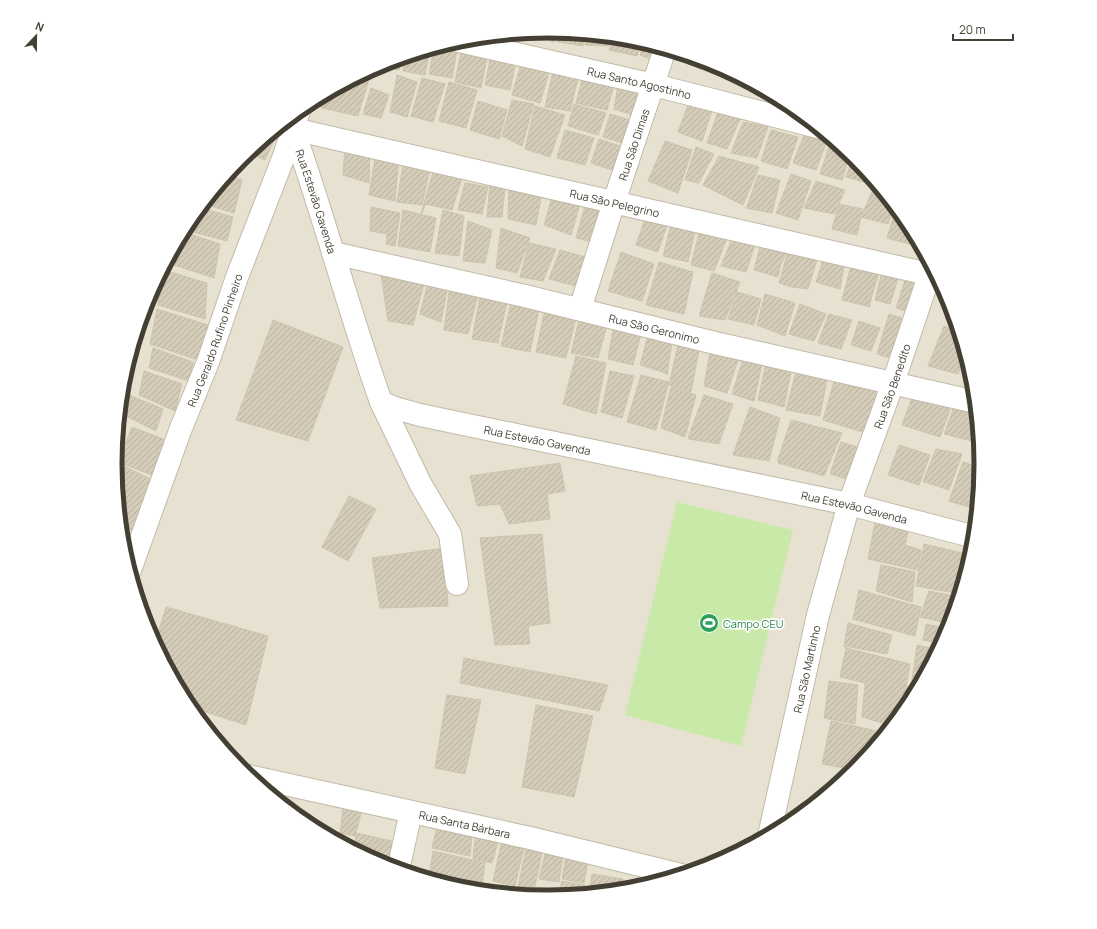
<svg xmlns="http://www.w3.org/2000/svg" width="1097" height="929" font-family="Manrope,sans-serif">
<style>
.residential{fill:#e7e1d1}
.grass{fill:#c9e9a9}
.building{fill:url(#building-hatch);stroke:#cfc3ab}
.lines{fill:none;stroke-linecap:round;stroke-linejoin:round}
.minor-casing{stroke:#c1baa8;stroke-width:24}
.minor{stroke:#fff;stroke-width:22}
.labels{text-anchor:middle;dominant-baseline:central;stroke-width:3.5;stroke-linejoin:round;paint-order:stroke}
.street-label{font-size:11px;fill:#443f33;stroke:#fff}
.leisure-label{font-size:11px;fill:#27864d;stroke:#fff;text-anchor:start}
.rim{fill:none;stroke:#443f33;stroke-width:5}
</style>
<defs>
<pattern id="building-hatch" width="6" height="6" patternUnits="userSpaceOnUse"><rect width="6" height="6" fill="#d4cbb8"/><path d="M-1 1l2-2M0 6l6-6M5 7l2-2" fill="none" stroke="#b7af9f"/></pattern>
</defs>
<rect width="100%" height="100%" fill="#f2efe3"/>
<circle class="residential" cx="548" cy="464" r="432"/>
<polygon class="grass" points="677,502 793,530 741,746 625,715"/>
<g class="building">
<polygon points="549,31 556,32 554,42 528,36 528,33"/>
<polygon points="558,32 586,35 583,46 558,42 556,39"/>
<polygon points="588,35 611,37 608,46 585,45"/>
<polygon points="613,37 633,39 641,42 637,56 609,50"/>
<polygon points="451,43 458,45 452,78 429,74 434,48"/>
<polygon points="644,43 661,48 656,61 640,55"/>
<polygon points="462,47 488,52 481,88 455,82"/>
<polygon points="430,50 425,75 403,71 405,57"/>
<polygon points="401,58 399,70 379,66 383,64"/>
<polygon points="694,58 715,64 726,70 725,72 692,62"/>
<polygon points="490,60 515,65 510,90 485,85"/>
<polygon points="522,61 550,69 540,103 512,95"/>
<polygon points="554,67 579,75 570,111 545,107"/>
<polygon points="584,72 615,81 607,110 576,103"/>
<polygon points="365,74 370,76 358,116 322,108 321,106 326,94"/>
<polygon points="733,74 749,83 748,86"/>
<polygon points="397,75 417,82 407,117 390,112"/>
<polygon points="422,78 445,84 433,122 411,116"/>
<polygon points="619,80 647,89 636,116 614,109"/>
<polygon points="449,82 477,90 466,128 439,121"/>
<polygon points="371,88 389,95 381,118 363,114"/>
<polygon points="512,100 534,104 522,146 502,136"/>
<polygon points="478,101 507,110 499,139 470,130"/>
<polygon points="689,102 712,111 702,141 678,132"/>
<polygon points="574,104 606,113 598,135 568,126"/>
<polygon points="535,106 565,115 550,157 525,149"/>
<polygon points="716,111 740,119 727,149 707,143 718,112"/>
<polygon points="610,114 636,122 629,145 603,137"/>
<polygon points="743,122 768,127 757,158 731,153"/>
<polygon points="280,127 265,160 248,153"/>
<polygon points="565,130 594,138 585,165 557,158"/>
<polygon points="771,130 798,137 787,169 761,161"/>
<polygon points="804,135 827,141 816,170 793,163"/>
<polygon points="599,139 626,148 618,172 591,163"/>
<polygon points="665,141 692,150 678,193 648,181"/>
<polygon points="831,141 835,142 850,154 842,180 820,174"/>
<polygon points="345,147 370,152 369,183 343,175"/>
<polygon points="696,147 714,154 699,183 685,180"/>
<polygon points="376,153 399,157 395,201 369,195"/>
<polygon points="719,156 759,167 743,205 703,185"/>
<polygon points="853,157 873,179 871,184 846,177"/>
<polygon points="404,159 431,165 422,205 397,202"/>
<polygon points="435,165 463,174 452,210 426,204 424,207 423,212 421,214"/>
<polygon points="791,174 811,181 798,220 776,213"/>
<polygon points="228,175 242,180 234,213 204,204"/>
<polygon points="758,175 780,180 772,213 746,208 747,207"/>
<polygon points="816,181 845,190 834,214 804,208"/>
<polygon points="465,183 488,187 482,214 458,210"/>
<polygon points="490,184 505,188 502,217 487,217"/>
<polygon points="509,186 542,192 536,225 508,219"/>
<polygon points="872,192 888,198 894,206 888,224 861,217"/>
<polygon points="552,197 580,203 571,235 544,225"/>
<polygon points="839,204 863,209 857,235 832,229"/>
<polygon points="585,206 601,210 593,242 576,238"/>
<polygon points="371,207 400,213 395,246 386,244 387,234 370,231"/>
<polygon points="201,208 233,217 227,241 185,230 188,223"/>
<polygon points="896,208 909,224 916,236 913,245 887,238"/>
<polygon points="403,210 436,218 430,252 398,246"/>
<polygon points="443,210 464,216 459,256 435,253"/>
<polygon points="645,219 668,222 658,252 636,245"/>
<polygon points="468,221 492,230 485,263 463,261"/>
<polygon points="672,221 696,227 688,262 663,256"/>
<polygon points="501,228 530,238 517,273 496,268"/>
<polygon points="700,229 727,238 714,271 691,265"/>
<polygon points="184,232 220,244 214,278 171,264 174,250"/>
<polygon points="733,236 756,242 746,272 721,266"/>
<polygon points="761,242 786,253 781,264 778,277 754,270"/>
<polygon points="529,243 556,249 543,281 520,277"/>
<polygon points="560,250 593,259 583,288 549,279"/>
<polygon points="621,252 654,264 642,301 608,291"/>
<polygon points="787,254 817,260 808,289 792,287 779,283"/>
<polygon points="824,256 845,261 840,289 816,282"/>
<polygon points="659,262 693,272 684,314 646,305"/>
<polygon points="852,262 880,268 870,303 870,307 842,300"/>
<polygon points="380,268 425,280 413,325 388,321"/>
<polygon points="883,268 899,275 890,304 875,300"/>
<polygon points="163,270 207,283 205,319 158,305"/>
<polygon points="712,273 740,282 725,320 699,316"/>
<polygon points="429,279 448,285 441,322 420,314"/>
<polygon points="905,280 915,283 906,311 896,308"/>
<polygon points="450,285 479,291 468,334 444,330"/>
<polygon points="481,292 508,298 498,343 472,339"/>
<polygon points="737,292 761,299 754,325 728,319"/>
<polygon points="765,294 795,303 785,336 757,325"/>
<polygon points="512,298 540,304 530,352 501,346"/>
<polygon points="546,304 577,314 566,358 536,352"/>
<polygon points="800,304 826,314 814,341 789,334"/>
<polygon points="951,306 956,322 946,319"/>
<polygon points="157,309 208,325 198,360 150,344"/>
<polygon points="829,314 852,320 841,349 818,343"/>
<polygon points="889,314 902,318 890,358 877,354"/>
<polygon points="273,320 343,347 308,441 236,420"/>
<polygon points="579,320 607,325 598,358 571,353"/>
<polygon points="859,321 880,328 871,351 851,345"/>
<polygon points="944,326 959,332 966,354 958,374 928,366"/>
<polygon points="613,329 641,334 633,365 608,359"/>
<polygon points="647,339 672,342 667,375 666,373 640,365"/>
<polygon points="678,345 699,350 691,392 669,385"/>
<polygon points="153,348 193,362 189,381 149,368"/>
<polygon points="710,352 739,357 727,393 704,386"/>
<polygon points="576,356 606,363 596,414 563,404"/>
<polygon points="743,359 763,360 754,401 732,394"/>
<polygon points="968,361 973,377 963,374"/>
<polygon points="766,363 792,367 784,407 758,400"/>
<polygon points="144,371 182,384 175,411 139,395"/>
<polygon points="610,371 634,376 622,418 601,412"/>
<polygon points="796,372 827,379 820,416 786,410"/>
<polygon points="641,375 669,382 656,430 627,422"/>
<polygon points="835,378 877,386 868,435 866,433 823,420"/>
<polygon points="671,387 696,395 685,437 661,428"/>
<polygon points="122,392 163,409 156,431 120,413"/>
<polygon points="704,395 733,404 719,444 689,439 688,438"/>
<polygon points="913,395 952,404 940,437 902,425"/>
<polygon points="750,407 780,418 769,461 733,455"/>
<polygon points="954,407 977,412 980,443 944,434"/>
<polygon points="791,420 842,433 824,476 778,463 778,459"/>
<polygon points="119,423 122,423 116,454"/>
<polygon points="132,427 166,440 152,475 118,462"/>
<polygon points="841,442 861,448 850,480 830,474"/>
<polygon points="899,445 930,455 919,485 888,475"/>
<polygon points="936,449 962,454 949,490 925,482 923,482"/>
<polygon points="963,462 982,468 980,485 972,508 949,501"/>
<polygon points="118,463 152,480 132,530 121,524 116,469"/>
<polygon points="560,463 565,491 547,494 550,519 509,524 500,504 477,506 470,476"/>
<polygon points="349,496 376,509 348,561 322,547"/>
<polygon points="876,517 910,524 905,545 921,550 918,570 868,559"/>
<polygon points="542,534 550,623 528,626 530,644 495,645 480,538"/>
<polygon points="924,544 962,553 955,593 916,586"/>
<polygon points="966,544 974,546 974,549 961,590 957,589"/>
<polygon points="444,548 448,606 380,608 372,558"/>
<polygon points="881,565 915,572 912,602 876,591"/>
<polygon points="859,590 921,607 915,636 853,619"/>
<polygon points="929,591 959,597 951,624 920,617"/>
<polygon points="166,607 268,636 246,725 190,707 188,705 155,643"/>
<polygon points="848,623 892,635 887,654 845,646 847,648 846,648 844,646"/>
<polygon points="926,624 949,629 942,644 923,640"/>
<polygon points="917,645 939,650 921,683 912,681"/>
<polygon points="846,648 910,664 906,687 916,687 916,693 909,706 903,712 901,712 901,715 892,726 862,717 865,683 840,677"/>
<polygon points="464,658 608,685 599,711 460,683"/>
<polygon points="829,681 858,685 855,724 824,718"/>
<polygon points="447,695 481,700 465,774 435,768"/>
<polygon points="536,705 593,716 574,797 522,787"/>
<polygon points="831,721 886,733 855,770 822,764"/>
<polygon points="343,809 361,814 355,836 340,833"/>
<polygon points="799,809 808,810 797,819"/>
<polygon points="437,827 472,835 470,856 432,848"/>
<polygon points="476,831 499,838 492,863 473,859"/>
<polygon points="356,833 392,841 389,864 376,862 355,850"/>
<polygon points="502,840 524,847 515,886 493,881"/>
<polygon points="526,849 542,853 534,891 518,887"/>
<polygon points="546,850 563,854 559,882 539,879"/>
<polygon points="433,851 485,863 482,887 429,876"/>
<polygon points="567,851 589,855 584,883 562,879"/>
<polygon points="592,874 623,879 623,889 628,890 589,894"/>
<polygon points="562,881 585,885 583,895 558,897"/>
</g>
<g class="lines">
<g class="minor-casing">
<g id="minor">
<path id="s1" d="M 459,41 L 654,85 L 818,127"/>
<path id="s2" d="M 293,129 C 325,219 349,312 381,402 L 395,408 L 420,415 L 849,504 L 975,537"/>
<path id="s3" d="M 293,129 L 937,276"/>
<path id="s4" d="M 333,253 L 525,296 L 715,343 L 976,402"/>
<path id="s5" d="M 580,309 L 614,202 L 665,49"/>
<polyline points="381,402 421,485 450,534 457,584"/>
<path id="s6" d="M 130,570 L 181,428 L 208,362 L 237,277 L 284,156 L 299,111"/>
<path id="s7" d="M 248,776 L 530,838 L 681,875"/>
<path id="s8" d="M 769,836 L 818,615 L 849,504 L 893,383 L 932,267"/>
<polyline points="398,870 411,812"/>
</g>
</g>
<use href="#minor" class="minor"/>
</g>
<defs>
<g id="stadium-disc" transform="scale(1)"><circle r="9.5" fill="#2e9e5b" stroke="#fff"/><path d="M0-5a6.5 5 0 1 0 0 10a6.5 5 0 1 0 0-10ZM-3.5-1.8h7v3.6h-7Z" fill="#fff"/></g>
</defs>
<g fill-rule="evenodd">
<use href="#stadium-disc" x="709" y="623"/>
</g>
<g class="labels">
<g class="street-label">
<text stroke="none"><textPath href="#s1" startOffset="185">Rua Santo Agostinho</textPath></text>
<text stroke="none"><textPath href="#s5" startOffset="173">Rua São Dimas</textPath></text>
<text stroke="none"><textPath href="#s2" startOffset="76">Rua Estevão Gavenda</textPath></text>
<text stroke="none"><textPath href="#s3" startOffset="330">Rua São Pelegrino</textPath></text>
<text stroke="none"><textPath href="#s4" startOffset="330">Rua São Geronimo</textPath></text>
<text stroke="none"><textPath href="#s6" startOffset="245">Rua Geraldo Rufino Pinheiro</textPath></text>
<text stroke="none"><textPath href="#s8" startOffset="467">Rua São Benedito</textPath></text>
<text stroke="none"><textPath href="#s2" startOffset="448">Rua Estevão Gavenda</textPath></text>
<text stroke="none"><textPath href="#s2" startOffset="772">Rua Estevão Gavenda</textPath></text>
<text stroke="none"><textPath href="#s8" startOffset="171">Rua São Martinho</textPath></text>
<text stroke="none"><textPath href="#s7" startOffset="222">Rua Santa Bárbara</textPath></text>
</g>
<g class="leisure-label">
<text x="723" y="623">Campo CEU</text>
</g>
</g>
<path d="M0 0H1097V929H0ZM122 464a426 426 0 1 1 852 0a426 426 0 1 1-852 0Z" fill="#fff" fill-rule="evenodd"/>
<path class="rim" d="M122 464a426 426 0 1 1 852 0a426 426 0 1 1-852 0Z"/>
<g transform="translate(36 36) rotate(22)" stroke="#ffffff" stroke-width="3" paint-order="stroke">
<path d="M0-3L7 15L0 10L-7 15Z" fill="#443f33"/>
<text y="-6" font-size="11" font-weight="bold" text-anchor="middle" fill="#443f33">N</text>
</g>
<path d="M953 34v6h60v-6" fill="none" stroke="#443f33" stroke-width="2"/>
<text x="959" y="34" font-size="12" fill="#443f33" stroke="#ffffff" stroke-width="3" paint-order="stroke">20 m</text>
</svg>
